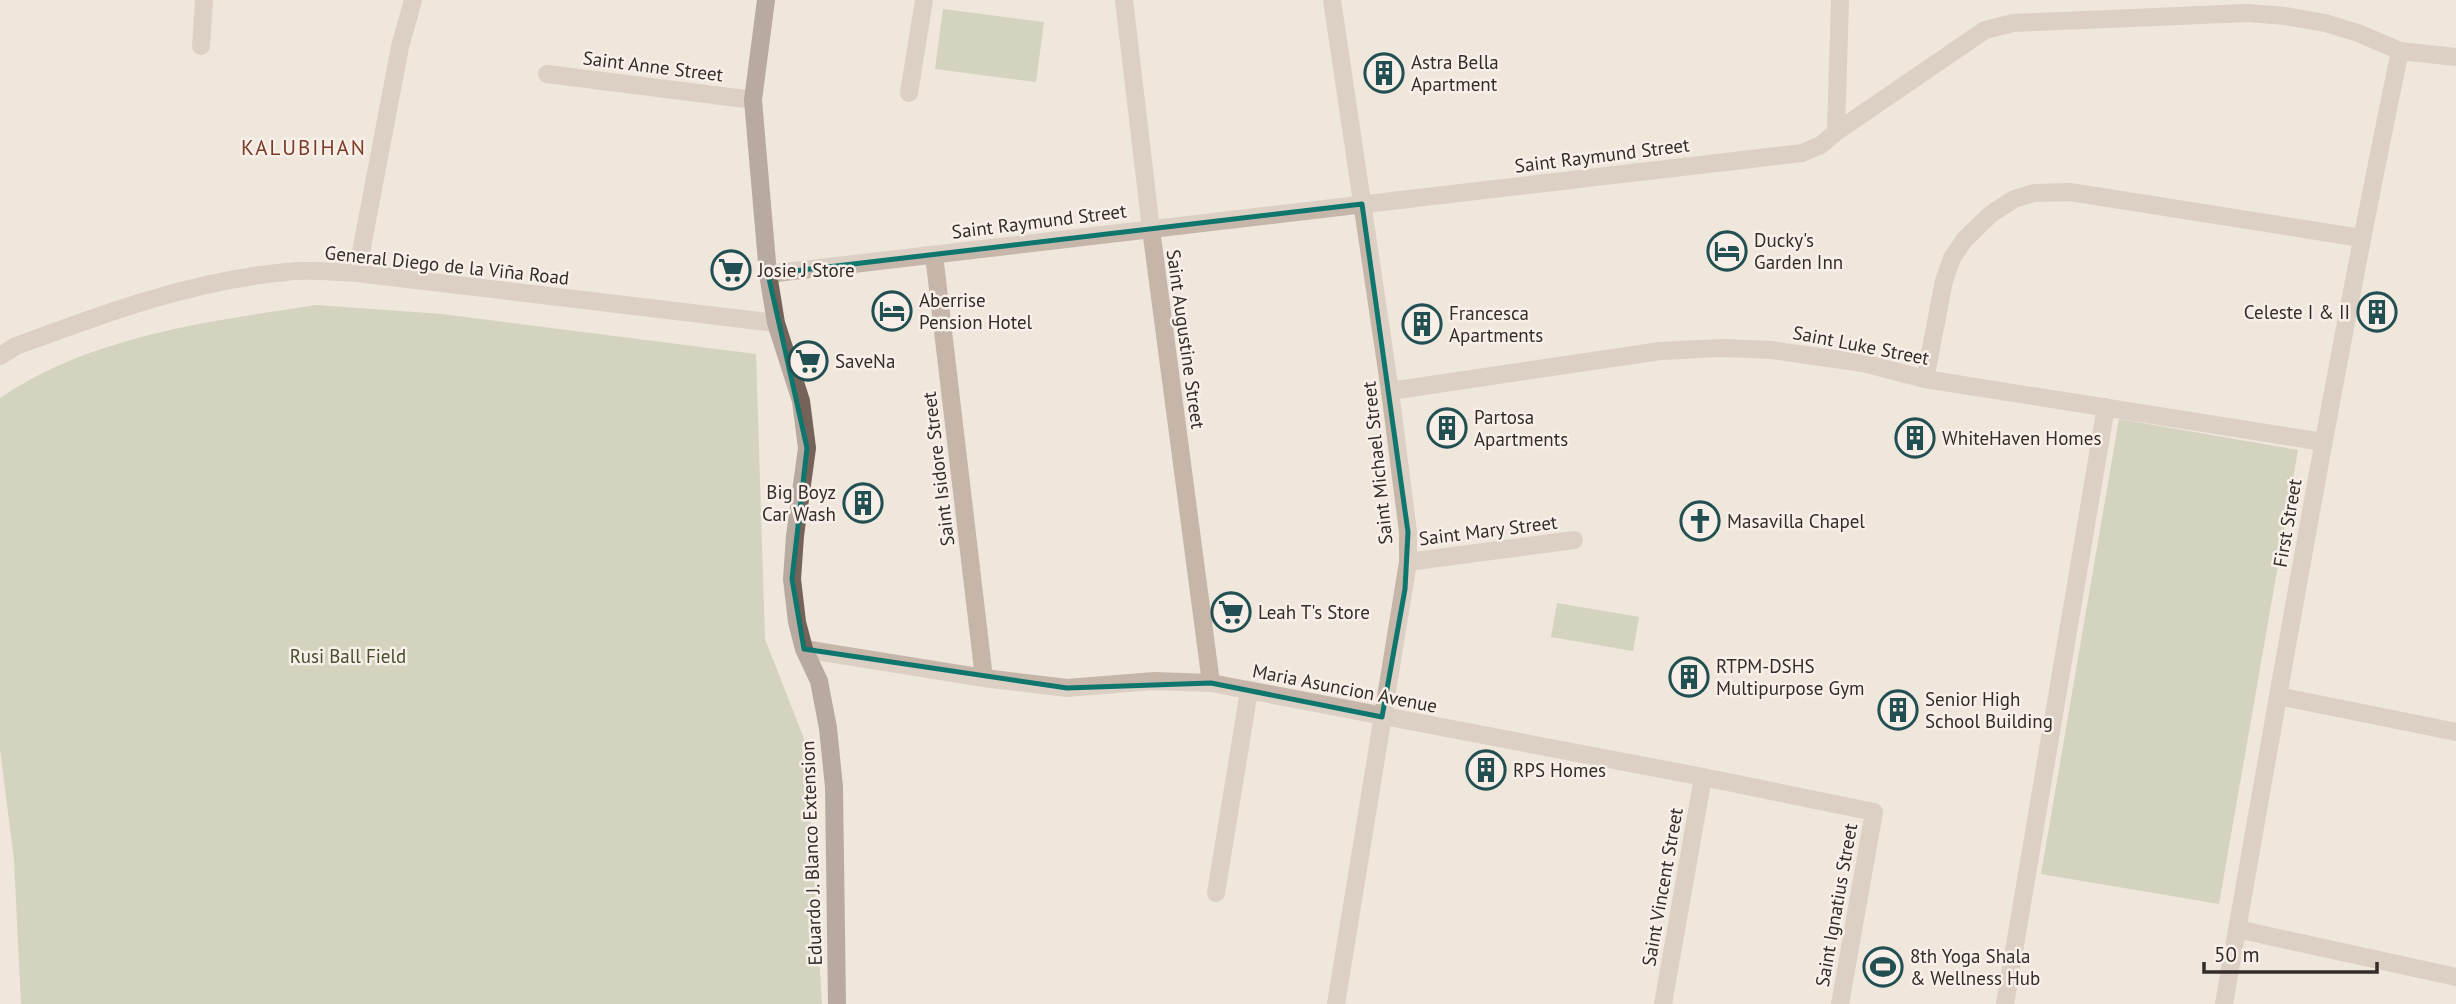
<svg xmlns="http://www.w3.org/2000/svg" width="2456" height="1004" font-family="'PT Sans',sans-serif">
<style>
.green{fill:#b2bd9d}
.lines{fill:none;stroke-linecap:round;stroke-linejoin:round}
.minor{stroke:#c6b6a9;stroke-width:18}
.major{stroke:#75635a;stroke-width:18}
.marked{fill:none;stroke:#0f766e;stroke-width:5;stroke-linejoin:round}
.labels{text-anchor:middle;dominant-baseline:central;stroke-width:5;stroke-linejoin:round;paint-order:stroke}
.poi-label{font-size:19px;fill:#342c28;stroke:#f8f0e8;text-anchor:start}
.street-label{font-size:19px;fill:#342c28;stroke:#f8f0e8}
.park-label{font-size:19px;fill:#44502e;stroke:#f8f0e8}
.neighbourhood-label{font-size:21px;letter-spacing:2px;fill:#7c3c28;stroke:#f8f0e8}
</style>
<rect width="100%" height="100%" fill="#efe6dc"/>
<g class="green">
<polygon points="943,9 1044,22 1036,82 935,69"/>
<path d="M 316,305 L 442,314 L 756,354 L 765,639 L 806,744 L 822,1004 L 21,1004 L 14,860 L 0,749 L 0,398 C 93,335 208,322 316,305 Z"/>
<polygon points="2119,419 2298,450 2219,904 2041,874"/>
<polygon points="1557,603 1639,617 1633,651 1551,637"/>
</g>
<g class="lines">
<g class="minor">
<polyline points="1124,0 1151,229 1211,683"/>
<polyline points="1332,0 1390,391 1408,532 1408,562 1336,1004"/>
<polyline points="201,46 204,0"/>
<polyline points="547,74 753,100"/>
<polyline points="909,93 924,0"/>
<polyline points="1836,132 1840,0"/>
<polyline points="934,255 984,678"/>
<polyline points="357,273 400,47 413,0"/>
<polyline points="768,274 1802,153 1821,145 1836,132 1985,30 2013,23 2247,13 2286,16 2325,23 2358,33 2400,51 2456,57"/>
<path d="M 0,356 L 16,346 C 105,313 191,281 286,272 C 309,269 334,272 357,273 L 776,323"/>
<polyline points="1925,379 1944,281 1952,258 1965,239 1991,214 2014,199 2034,193 2070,192 2361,238"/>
<polyline points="1390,391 1660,351 1721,348 1771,350 1863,363 1925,379 2323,442"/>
<polyline points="1408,562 1574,540"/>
<polyline points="804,649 984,678 1067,688 1154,681 1211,683 1703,777 1874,812 1840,1004"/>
<polyline points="2278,696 2456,732"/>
<polyline points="1216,893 1249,691"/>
<polyline points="2237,929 2456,977"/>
<polyline points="1663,1004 1703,777"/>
<polyline points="2005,1004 2106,407"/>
<path d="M 2224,1004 C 2280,686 2334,367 2400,51"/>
</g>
<polyline class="major" points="766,0 753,100 768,274 776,323 801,401 807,448 795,536 792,579 797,622 804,649 819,681 828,728 834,787 837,1004"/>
</g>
<path d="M0 0H2456V1004H0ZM 1362,204 L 1408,532 L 1405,589 L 1382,717 L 1211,683 L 1067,688 L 804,649 L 792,579 L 807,448 L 768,274 Z" fill="#efe6dc" fill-opacity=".55" fill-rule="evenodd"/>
<path class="marked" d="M 1362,204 L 1408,532 L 1405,589 L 1382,717 L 1211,683 L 1067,688 L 804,649 L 792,579 L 807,448 L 768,274 Z"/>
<defs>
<g id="building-ring" transform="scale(2.0125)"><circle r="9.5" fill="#f8f0e8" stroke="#214f52" stroke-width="1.5"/><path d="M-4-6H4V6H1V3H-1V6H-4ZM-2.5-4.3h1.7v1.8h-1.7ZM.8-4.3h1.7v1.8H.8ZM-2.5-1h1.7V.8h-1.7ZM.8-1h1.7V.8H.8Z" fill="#214f52"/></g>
<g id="hotel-ring" transform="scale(2.0125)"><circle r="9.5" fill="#f8f0e8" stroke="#214f52" stroke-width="1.5"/><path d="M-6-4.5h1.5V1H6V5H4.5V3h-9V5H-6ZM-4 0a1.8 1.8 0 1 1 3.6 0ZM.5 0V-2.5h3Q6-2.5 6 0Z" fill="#214f52"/></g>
<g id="supermarket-ring" transform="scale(2.0125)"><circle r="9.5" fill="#f8f0e8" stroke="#214f52" stroke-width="1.5"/><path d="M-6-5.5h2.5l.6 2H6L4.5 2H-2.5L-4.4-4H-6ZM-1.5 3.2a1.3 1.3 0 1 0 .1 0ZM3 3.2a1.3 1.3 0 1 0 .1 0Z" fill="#214f52"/></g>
<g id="church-ring" transform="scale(2.0125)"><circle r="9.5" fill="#f8f0e8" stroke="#214f52" stroke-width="1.5"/><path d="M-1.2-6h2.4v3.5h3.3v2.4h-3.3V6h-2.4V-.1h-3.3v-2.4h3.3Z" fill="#214f52"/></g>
<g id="stadium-ring" transform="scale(2.0125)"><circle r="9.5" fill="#f8f0e8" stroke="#214f52" stroke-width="1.5"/><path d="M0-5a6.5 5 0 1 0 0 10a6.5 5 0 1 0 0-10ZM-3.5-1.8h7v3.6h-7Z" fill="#214f52"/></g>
</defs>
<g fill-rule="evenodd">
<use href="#building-ring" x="1384" y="73"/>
<use href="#hotel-ring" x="1727" y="251"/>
<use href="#supermarket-ring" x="731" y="270"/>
<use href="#hotel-ring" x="892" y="311"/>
<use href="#building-ring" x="2377" y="312"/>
<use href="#building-ring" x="1422" y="324"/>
<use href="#supermarket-ring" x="808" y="361"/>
<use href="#building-ring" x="1447" y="428"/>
<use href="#building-ring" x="1915" y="438"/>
<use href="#building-ring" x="863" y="503"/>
<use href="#church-ring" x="1700" y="521"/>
<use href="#supermarket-ring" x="1231" y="612"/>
<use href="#building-ring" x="1689" y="677"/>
<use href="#building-ring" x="1898" y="710"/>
<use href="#building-ring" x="1486" y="770"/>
<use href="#stadium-ring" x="1883" y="967"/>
</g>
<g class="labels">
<g class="poi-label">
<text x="1411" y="62">Astra Bella<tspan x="1411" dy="22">Apartment</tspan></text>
<text x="1754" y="240">Ducky's<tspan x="1754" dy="22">Garden Inn</tspan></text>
<text x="758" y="270">Josie J Store</text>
<text x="919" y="300">Aberrise<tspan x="919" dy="22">Pension Hotel</tspan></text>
<text x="2350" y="312" text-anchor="end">Celeste I &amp; II</text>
<text x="1449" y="313">Francesca<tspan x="1449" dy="22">Apartments</tspan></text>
<text x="835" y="361">SaveNa</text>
<text x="1474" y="417">Partosa<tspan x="1474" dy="22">Apartments</tspan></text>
<text x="1942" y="438">WhiteHaven Homes</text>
<text x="836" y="492" text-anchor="end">Big Boyz<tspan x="836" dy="22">Car Wash</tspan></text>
<text x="1727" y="521">Masavilla Chapel</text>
<text x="1258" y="612">Leah T's Store</text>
<text x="1716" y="666">RTPM-DSHS<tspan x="1716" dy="22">Multipurpose Gym</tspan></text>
<text x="1925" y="699">Senior High<tspan x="1925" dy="22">School Building</tspan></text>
<text x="1513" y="770">RPS Homes</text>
<text x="1910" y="956">8th Yoga Shala<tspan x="1910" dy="22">&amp; Wellness Hub</tspan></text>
</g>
<g class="street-label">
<text transform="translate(653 66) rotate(7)">Saint Anne Street</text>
<text transform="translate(1602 155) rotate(-7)">Saint Raymund Street</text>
<text transform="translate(1039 221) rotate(-7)">Saint Raymund Street</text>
<text transform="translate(447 265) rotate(6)">General Diego de la Viña Road</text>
<text transform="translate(1186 339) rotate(82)">Saint Augustine Street</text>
<text transform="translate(1861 345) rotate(11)">Saint Luke Street</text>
<text transform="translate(1377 463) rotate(-96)">Saint Michael Street</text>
<text transform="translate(938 469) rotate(-97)">Saint Isidore Street</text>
<text transform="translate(2287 523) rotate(-80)">First Street</text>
<text transform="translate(1488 530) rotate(-7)">Saint Mary Street</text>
<text transform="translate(1345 688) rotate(11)">Maria Asuncion Avenue</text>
<text transform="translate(811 853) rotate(-92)">Eduardo J. Blanco Extension</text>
<text transform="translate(1662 887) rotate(-80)">Saint Vincent Street</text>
<text transform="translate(1836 905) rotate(-80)">Saint Ignatius Street</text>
</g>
<g class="park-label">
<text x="348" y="656">Rusi Ball Field</text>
</g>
<g class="neighbourhood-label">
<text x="304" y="147">KALUBIHAN</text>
</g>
</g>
<path d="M2204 962v10h173v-10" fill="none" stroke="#342c28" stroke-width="3.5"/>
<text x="2214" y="962" font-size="21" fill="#342c28" stroke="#f8f0e8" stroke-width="5" paint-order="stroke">50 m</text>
</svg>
